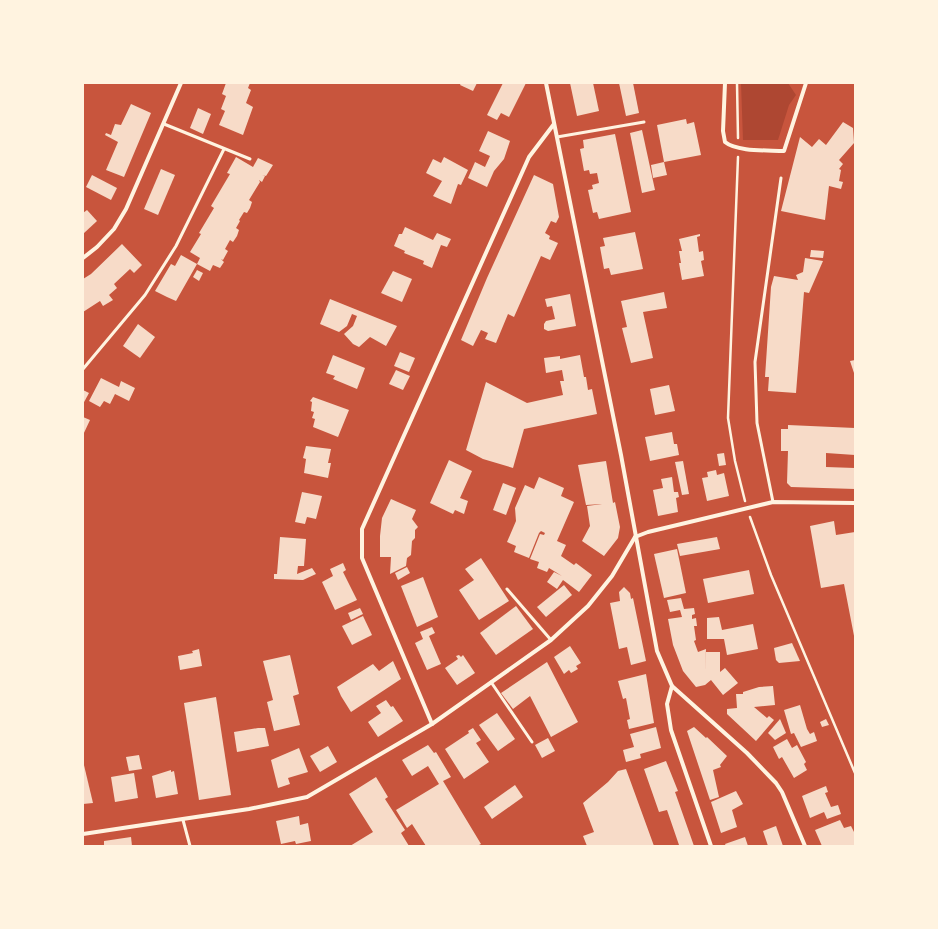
<svg xmlns="http://www.w3.org/2000/svg" width="938" height="929" font-family="'Roboto Condensed',sans-serif">
<style>
.green{fill:#ae4732}
.building{fill:#f7dbc8}
.lines{fill:none;stroke-linecap:round;stroke-linejoin:round}
.path{stroke:#fff3e0;stroke-width:2.5}
.service{stroke:#fff3e0;stroke-width:3}
.minor{stroke:#fff3e0;stroke-width:4}
</style>
<rect width="100%" height="100%" fill="#c8553d"/>
<polygon class="green" points="741,83 788,83 796,95 789,105 778,140 743,140"/>
<g class="building">
<polygon points="226,83 250,83 248,88 251,90 246,103 253,107 243,135 219,125 225,111 221,109 226,96 222,94"/>
<polygon points="461,83 477,83 473,91 460,85"/>
<polygon points="503,83 526,83 509,117 501,113 497,120 487,115"/>
<polygon points="570,83 593,83 599,111 577,116"/>
<polygon points="619,83 633,83 639,113 626,116"/>
<polygon points="131,104 151,113 124,177 106,170 118,142 105,135 106,133 111,135 115,124 121,125"/>
<polygon points="198,108 211,114 203,134 190,128"/>
<polygon points="686,119 687,124 694,122 701,155 664,162 657,125"/>
<polygon points="843,122 853,128 854,143 839,160 843,164 839,169 841,170 839,181 843,182 841,189 829,186 825,220 781,211 800,137 812,147 819,139 826,145"/>
<polygon points="642,130 655,190 642,193 630,133"/>
<polygon points="488,131 510,141 504,159 494,171 487,187 468,178 475,162 485,167 490,156 479,151"/>
<polygon points="615,134 631,212 599,219 597,212 593,213 588,190 593,189 592,185 599,183 597,173 590,174 589,170 584,171 580,149 584,148 583,140"/>
<polygon points="236,157 253,167 258,158 273,165 266,176 262,175 265,176 262,182 259,180 260,182 249,200 252,202 250,208 247,213 244,212 239,220 240,221 236,228 239,230 237,236 233,242 230,240 225,249 228,251 223,260 221,259 224,262 220,268 213,265 210,271 197,264 176,301 167,297 155,291 171,264 175,266 181,255 197,264 200,258 190,252 201,234 199,233 214,208 211,206 230,174 227,173"/>
<polygon points="444,157 468,170 461,185 458,184 451,204 433,196 442,181 426,173 433,159 441,163"/>
<polygon points="664,162 667,175 653,178 651,165"/>
<polygon points="161,169 175,175 158,215 144,209"/>
<polygon points="92,175 117,188 111,200 86,187"/>
<polygon points="534,175 553,184 559,217 556,223 551,221 545,233 550,236 549,239 558,243 550,260 541,256 514,317 508,314 496,343 485,339 488,333 481,330 473,346 461,340 487,278"/>
<polygon points="87,210 97,221 83,234 83,213"/>
<polygon points="405,227 433,240 437,233 451,239 447,247 441,245 432,268 423,264 424,261 404,253 405,251 394,246 399,234 402,234"/>
<polygon points="635,232 643,269 611,275 609,268 604,269 600,247 605,246 603,238"/>
<polygon points="700,234 700,236 697,237 699,252 703,251 704,260 701,261 704,276 682,280 679,263 681,263 679,251 682,251 679,239"/>
<polygon points="122,244 142,265 134,273 130,269 114,284 117,288 109,295 113,300 103,306 100,301 83,312 83,279 91,274"/>
<polygon points="811,250 824,251 823,258 810,257"/>
<polygon points="805,258 823,261 809,293 804,292 796,393 768,391 769,377 765,377 771,287 774,276 798,280 796,275 803,272"/>
<polygon points="197,270 203,273 199,281 193,277"/>
<polygon points="393,271 412,279 402,302 381,293"/>
<polygon points="664,292 667,308 643,312 653,358 631,363 622,328 627,327 621,301"/>
<polygon points="570,294 576,326 548,331 544,329 544,324 546,321 555,319 552,306 547,307 545,299"/>
<polygon points="330,299 397,326 386,346 370,337 359,347 353,344 344,334 353,326 357,316 352,314 347,326 339,332 320,324"/>
<polygon points="138,324 155,337 140,358 123,346"/>
<polygon points="400,352 415,358 409,372 394,366"/>
<polygon points="333,355 365,368 357,389 333,379 335,376 326,373"/>
<polygon points="580,355 584,377 586,377 588,390 592,389 597,414 524,429 513,468 483,459 466,450 486,382 527,403 563,395 560,381 564,381 562,370 546,373 544,358 560,356 560,359"/>
<polygon points="855,360 855,376 850,361"/>
<polygon points="396,370 410,376 403,390 389,384"/>
<polygon points="101,378 119,387 121,381 135,388 129,401 115,394 110,404 104,401 100,407 89,401"/>
<polygon points="669,385 675,411 655,415 650,389"/>
<polygon points="83,390 89,393 83,404"/>
<polygon points="313,397 349,410 338,437 313,427 315,419 312,418 314,412 311,411 312,402 310,401"/>
<polygon points="83,417 90,420 83,435"/>
<polygon points="788,425 855,428 855,455 826,453 826,467 855,468 855,489 791,487 787,483 788,451 781,451 781,429 788,429"/>
<polygon points="672,432 674,444 677,444 679,455 650,461 645,437"/>
<polygon points="306,446 331,449 328,463 331,463 328,478 304,473 306,459 303,458"/>
<polygon points="724,453 726,465 719,466 717,454"/>
<polygon points="449,460 472,471 460,498 468,501 464,514 455,510 453,514 430,503"/>
<polygon points="606,461 613,503 615,502 620,527 618,538 604,556 582,541 590,526 587,506 602,504 586,505 578,465"/>
<polygon points="683,461 689,494 682,495 675,462"/>
<polygon points="716,470 717,475 724,473 729,496 707,501 702,478 708,477 707,472"/>
<polygon points="539,477 564,488 561,496 574,502 557,541 566,545 561,556 574,565 576,563 592,575 579,592 563,580 557,589 547,582 554,572 562,576 549,568 547,572 537,568 539,562 530,559 540,534 544,535 545,533 541,531 539,533 529,558 514,552 516,546 507,542 516,521 515,508 525,485 534,489"/>
<polygon points="672,477 674,492 678,492 679,497 676,498 678,512 658,516 653,490 663,488 661,479"/>
<polygon points="503,483 516,488 506,515 493,510"/>
<polygon points="302,492 322,496 316,519 307,517 305,524 295,522"/>
<polygon points="391,499 416,510 412,519 418,527 415,530 415,538 412,541 411,555 407,558 406,566 390,574 391,557 380,557 380,536 382,518"/>
<polygon points="834,521 836,535 855,532 855,641 844,584 821,588 810,526"/>
<polygon points="280,537 306,539 304,566 298,566 297,574 312,568 316,574 303,580 274,579 274,574 277,574"/>
<polygon points="717,537 720,549 680,556 677,544"/>
<polygon points="677,549 686,593 664,598 654,554"/>
<polygon points="481,558 509,601 479,620 459,590 474,580 465,569"/>
<polygon points="343,563 346,570 343,572 357,600 335,610 322,582 333,576 330,569"/>
<polygon points="407,567 410,573 398,580 395,573"/>
<polygon points="749,570 754,594 708,603 703,579"/>
<polygon points="423,577 438,617 417,627 401,586"/>
<polygon points="564,585 572,595 546,617 537,607"/>
<polygon points="624,587 630,593 631,599 633,598 646,661 631,665 627,647 619,649 610,603 620,601 619,592"/>
<polygon points="681,598 684,609 694,608 695,614 692,615 692,619 696,618 697,626 694,626 696,640 694,641 698,652 706,649 705,673 706,652 720,652 720,672 725,668 738,683 723,695 711,680 705,685 696,687 683,671 673,645 668,619 682,617 680,610 670,612 667,600"/>
<polygon points="516,606 533,629 496,655 480,633"/>
<polygon points="360,608 363,614 351,620 348,613"/>
<polygon points="363,616 372,635 352,645 342,626"/>
<polygon points="719,617 722,630 753,624 758,649 727,655 724,639 707,639 707,618"/>
<polygon points="432,627 435,633 429,636 441,664 427,670 415,643 423,639 420,632"/>
<polygon points="792,643 800,661 779,663 776,660 774,648"/>
<polygon points="570,646 581,663 576,666 578,669 571,673 569,670 564,674 554,657"/>
<polygon points="199,649 202,666 180,670 178,656 193,653 192,651"/>
<polygon points="290,655 299,694 293,696 300,725 274,731 267,702 273,700 263,661"/>
<polygon points="459,655 461,657 463,655 475,673 457,685 445,668 458,659 456,656"/>
<polygon points="393,661 401,679 351,712 341,696 337,687 373,664 379,671"/>
<polygon points="547,662 578,722 551,737 530,696 513,709 501,693"/>
<polygon points="646,674 654,723 629,729 627,720 630,719 626,698 623,699 618,681"/>
<polygon points="773,686 775,705 754,707 767,718 769,716 774,720 756,741 727,714 727,709 737,708 736,694 743,694 743,692 759,687"/>
<polygon points="216,697 231,795 199,800 184,703"/>
<polygon points="386,700 391,707 393,706 403,721 378,737 368,722 381,713 376,706"/>
<polygon points="800,705 807,729 810,734 814,732 817,741 801,747 794,733 791,734 784,710"/>
<polygon points="497,713 515,739 498,751 479,725"/>
<polygon points="780,719 786,733 775,740 768,733"/>
<polygon points="826,719 829,725 822,727 820,722"/>
<polygon points="656,727 661,748 640,754 641,758 626,762 623,750 634,747 630,734"/>
<polygon points="694,727 706,738 707,737 727,756 720,765 721,767 713,770 719,797 710,800 687,731"/>
<polygon points="258,728 265,728 269,746 237,752 234,732"/>
<polygon points="473,728 481,740 476,743 489,762 464,779 445,749 469,733 468,731"/>
<polygon points="548,738 555,751 542,758 535,745"/>
<polygon points="787,739 792,748 797,745 806,762 804,764 807,770 794,778 782,757 779,759 773,747"/>
<polygon points="428,745 434,753 436,752 451,777 443,781 481,844 477,846 426,846 412,824 407,828 396,810 439,784 428,766 412,776 402,760"/>
<polygon points="328,746 337,762 320,772 310,756"/>
<polygon points="299,748 308,772 288,778 290,784 278,788 271,760"/>
<polygon points="139,755 142,769 129,771 126,757"/>
<polygon points="83,761 93,803 83,804"/>
<polygon points="666,761 678,791 675,792 694,846 679,845 667,810 659,812 644,769"/>
<polygon points="626,769 654,846 587,846 583,836 594,832 583,803 608,782 618,771"/>
<polygon points="171,770 171,772 174,771 178,794 156,798 152,776"/>
<polygon points="134,773 138,798 115,802 111,777"/>
<polygon points="376,777 388,797 385,799 405,830 401,833 409,846 350,846 373,832 349,794"/>
<polygon points="515,785 523,797 492,819 484,807"/>
<polygon points="826,786 828,792 825,793 831,807 838,805 841,814 827,819 824,812 810,818 802,796"/>
<polygon points="736,791 743,804 732,810 737,827 721,833 711,802"/>
<polygon points="299,816 300,825 308,823 311,841 296,844 295,841 281,844 276,821"/>
<polygon points="840,820 844,828 851,826 855,834 855,846 822,846 815,830"/>
<polygon points="776,826 783,846 768,846 763,831"/>
<polygon points="131,837 132,846 104,846 104,841"/>
<polygon points="745,837 748,846 726,846 725,844"/>
</g>
<g class="lines">
<g class="path">
<polyline points="737,83 738,138"/>
<polyline points="738,157 728,418 735,461 745,501"/>
<polyline points="750,517 771,575 855,773"/>
</g>
<g class="service">
<polyline points="164,124 250,159"/>
<polyline points="557,137 644,122"/>
<polyline points="83,369 145,295 176,246 224,149"/>
<polyline points="773,502 757,423 755,362 781,178"/>
<polyline points="507,589 551,640"/>
<polyline points="491,682 532,742"/>
<polyline points="183,820 190,846"/>
</g>
<g class="minor">
<polyline points="546,83 621,455 657,651 672,686 747,753 776,783 782,792 805,846"/>
<path d="M 725,83 L 723,131 L 725,142 C 737,152 768,150 784,151 L 806,83"/>
<polyline points="83,258 97,247 114,229 126,209 181,83"/>
<polyline points="635,537 648,532 773,502 855,503"/>
<polyline points="672,686 667,704 671,730 711,846"/>
<polyline points="432,724 362,558 362,529 529,157 554,124"/>
<polyline points="83,834 249,809 307,797 432,724 551,640 588,606 612,576 635,537"/>
</g>
</g>
<rect width="938" height="929" fill="none" stroke="#fff3e0" stroke-width="168"/>
</svg>
